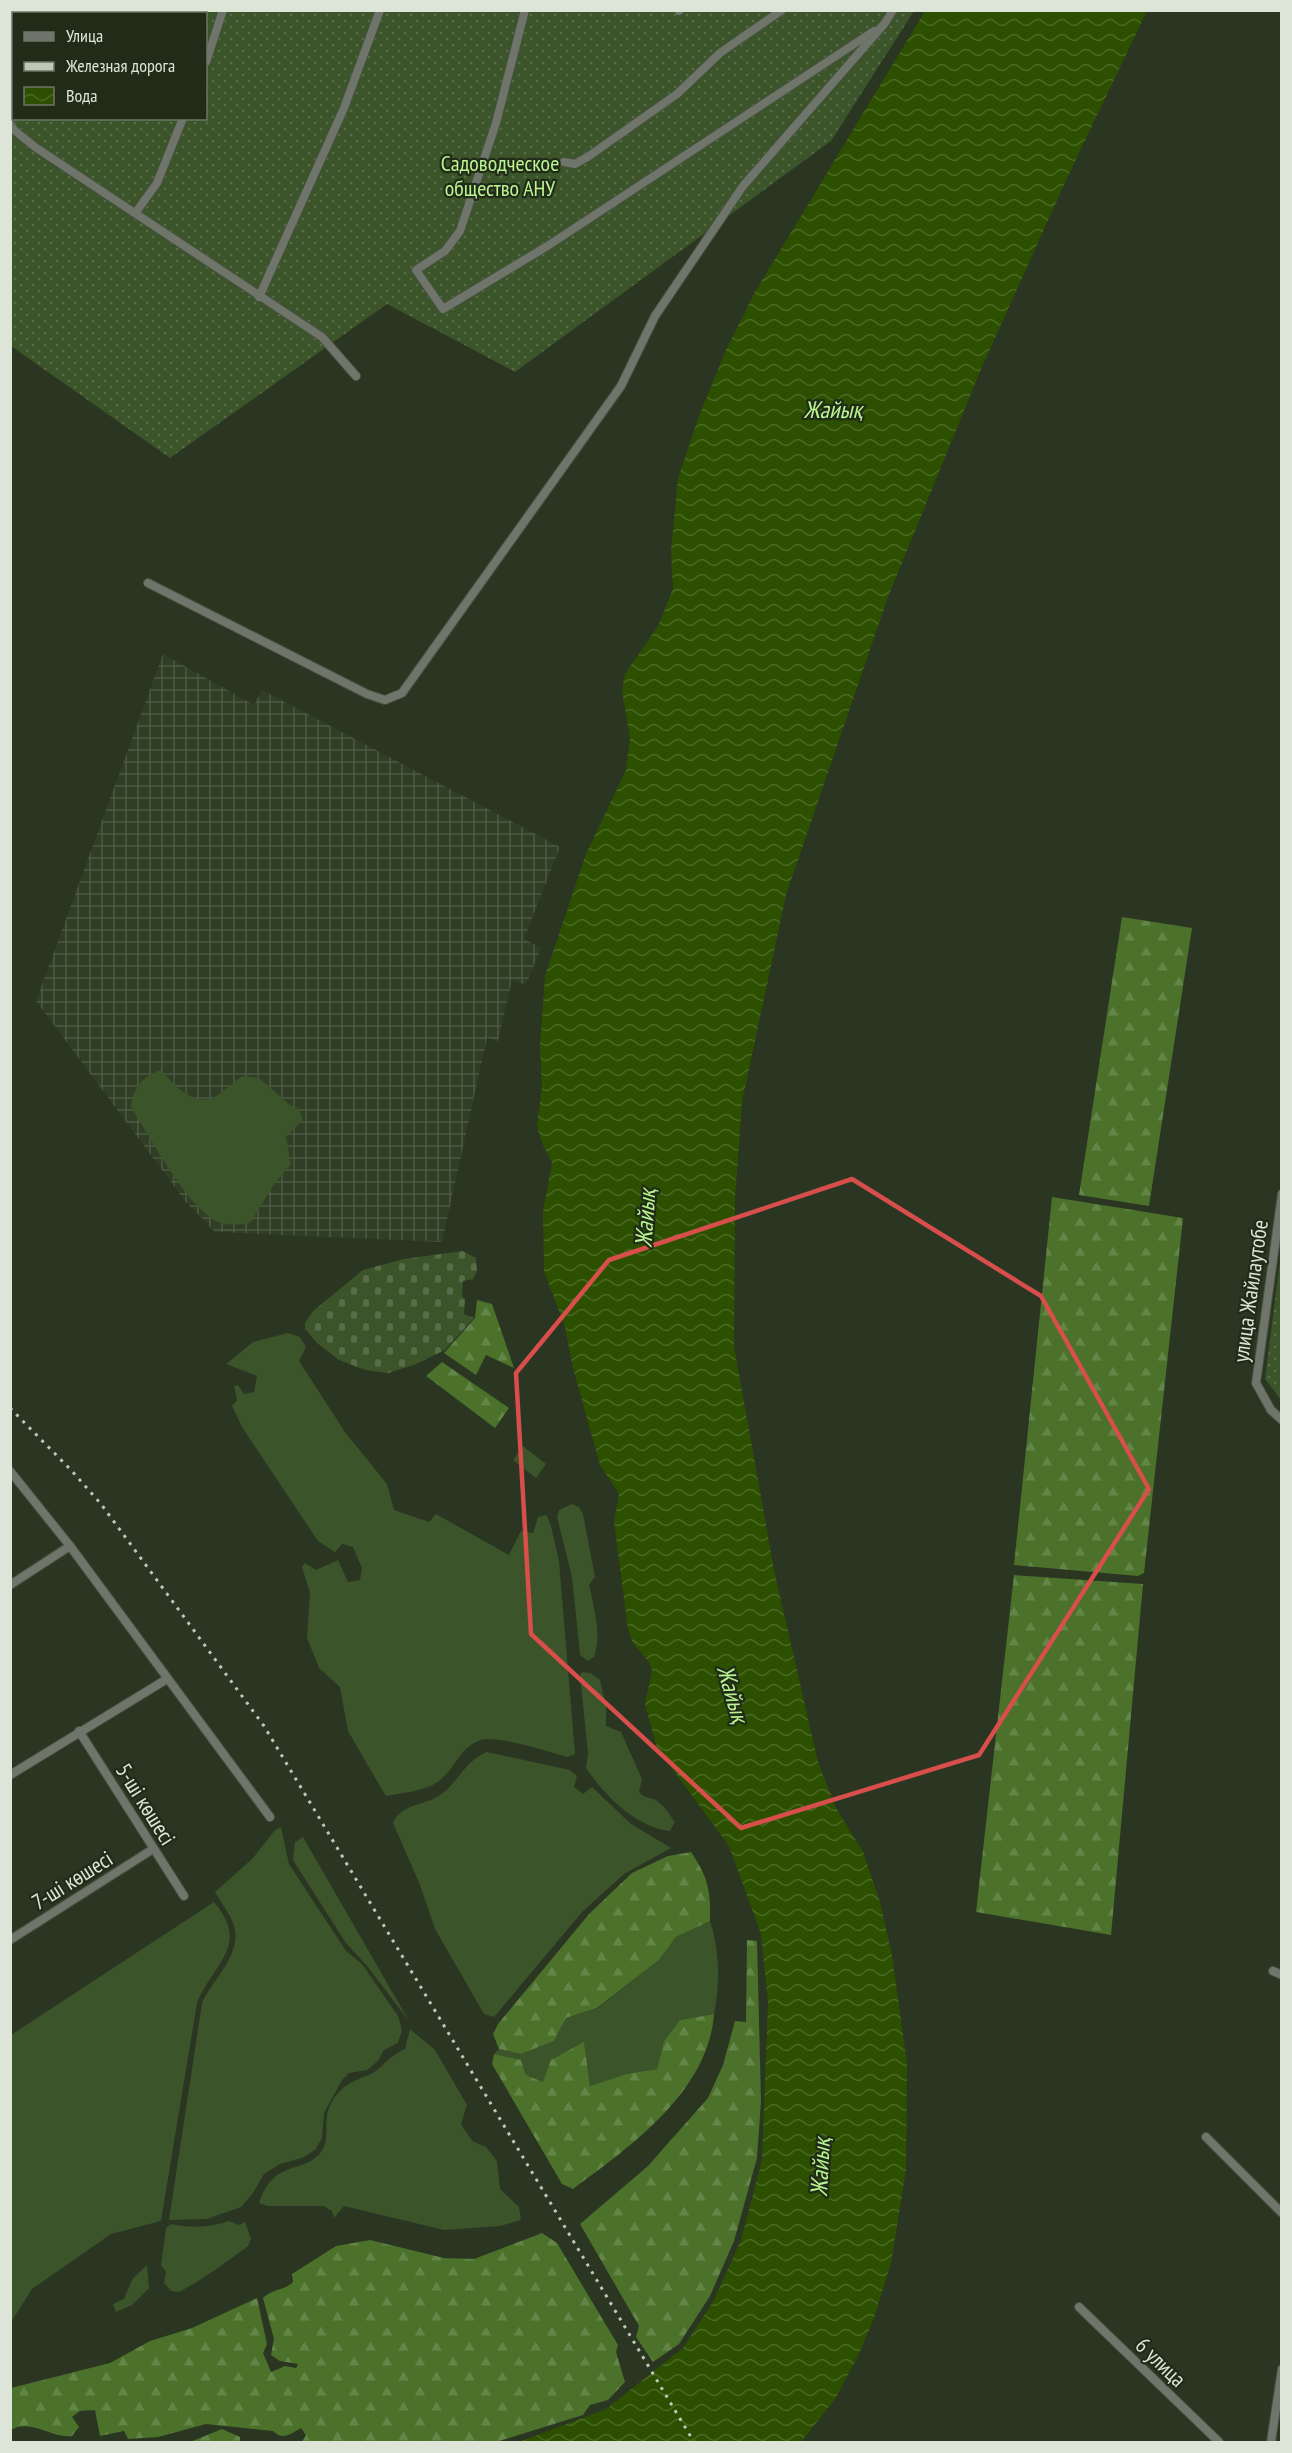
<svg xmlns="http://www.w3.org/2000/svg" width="1292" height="2453" font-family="'PT Sans Narrow',sans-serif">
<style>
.industrial{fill:url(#industrial-grid)}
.grass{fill:#3c5429}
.forest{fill:url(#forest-firs)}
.cemetery{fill:url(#cemetery-stones)}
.garden{fill:url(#garden-dots);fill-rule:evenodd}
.water{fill:url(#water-waves)}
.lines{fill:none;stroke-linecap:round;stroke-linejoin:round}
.street-casing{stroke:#47513f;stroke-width:10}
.street{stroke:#6f756b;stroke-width:8}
.rail{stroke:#bfc7b9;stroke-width:3;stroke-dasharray:3 6;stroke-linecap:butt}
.marked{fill:none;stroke:#d74e4b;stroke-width:4.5;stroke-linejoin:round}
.labels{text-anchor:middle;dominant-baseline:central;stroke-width:4.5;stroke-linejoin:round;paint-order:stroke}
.park-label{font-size:22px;fill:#bcf492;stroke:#202b18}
.street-label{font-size:22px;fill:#dde4d8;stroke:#202b18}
.water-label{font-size:24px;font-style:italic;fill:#baf290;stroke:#202b18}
</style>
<defs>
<pattern id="industrial-grid" width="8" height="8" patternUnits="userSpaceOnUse" patternTransform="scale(1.5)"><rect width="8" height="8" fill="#2f3e24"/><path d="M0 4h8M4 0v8" fill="none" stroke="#4d5a43"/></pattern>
<pattern id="forest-firs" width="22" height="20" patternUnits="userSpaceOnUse" patternTransform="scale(1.5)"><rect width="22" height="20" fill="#4b712a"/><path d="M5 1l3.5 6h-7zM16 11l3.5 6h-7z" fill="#648548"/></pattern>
<pattern id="cemetery-stones" width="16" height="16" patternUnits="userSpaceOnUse" patternTransform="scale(1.5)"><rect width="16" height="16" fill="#3c5429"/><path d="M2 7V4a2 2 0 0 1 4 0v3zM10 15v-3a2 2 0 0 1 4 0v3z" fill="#586c47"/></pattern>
<pattern id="garden-dots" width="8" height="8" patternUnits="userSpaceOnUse" patternTransform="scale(1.5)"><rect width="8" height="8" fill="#3c5429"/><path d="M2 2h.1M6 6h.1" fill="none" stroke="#586c47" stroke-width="1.8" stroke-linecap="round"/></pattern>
<pattern id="water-waves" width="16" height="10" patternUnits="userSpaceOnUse" patternTransform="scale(1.5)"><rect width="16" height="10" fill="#2c5000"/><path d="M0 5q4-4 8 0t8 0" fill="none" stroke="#4a6924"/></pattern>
</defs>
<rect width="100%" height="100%" fill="#2a3522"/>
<polygon class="industrial" points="163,654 254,705 262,690 560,847 524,939 541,948 526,985 512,980 498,1041 487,1038 442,1242 215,1232 185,1201 36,1001"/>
<g class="grass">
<path d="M 161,1070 C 172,1083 192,1106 212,1098 C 224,1093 232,1082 243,1076 L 259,1078 L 290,1105 L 299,1109 L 303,1120 L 286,1137 L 291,1164 L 273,1186 L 251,1222 C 239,1226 226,1226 214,1220 C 184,1202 150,1137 131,1107 C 133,1087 143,1076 161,1070 Z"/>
<path d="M 288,1333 L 300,1337 L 306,1347 L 299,1361 L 345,1432 L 387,1484 L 394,1510 L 429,1522 L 436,1514 L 509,1555 L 521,1531 L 533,1533 L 538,1517 L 546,1515 L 550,1522 L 559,1561 L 575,1754 L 567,1757 C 548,1752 498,1735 481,1740 C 459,1747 456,1768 439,1781 C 426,1791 402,1793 386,1796 L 381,1788 L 348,1731 L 340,1687 L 319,1668 L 307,1638 L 310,1593 L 302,1567 L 305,1563 L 316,1570 L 338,1560 L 348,1582 L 360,1580 L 362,1568 L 353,1547 L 342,1544 L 335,1552 L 318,1541 L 242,1427 L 232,1406 L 237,1400 L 234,1386 L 238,1385 L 244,1394 L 254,1392 L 257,1376 L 226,1364 L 253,1342 Z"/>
<polygon points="523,1446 546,1464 536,1478 513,1460"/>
<path d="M 572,1504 L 579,1507 L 583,1514 L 595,1577 L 589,1585 C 594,1607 602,1635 594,1657 L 588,1661 L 580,1655 L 572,1577 L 557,1517 L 559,1510 Z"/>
<path d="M 582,1672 L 590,1673 L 600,1680 L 606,1707 L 606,1726 L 621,1732 L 642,1779 L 639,1792 C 644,1797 646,1797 653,1799 C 662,1802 670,1815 675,1822 L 670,1831 C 637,1828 604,1795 586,1768 L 588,1753 L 580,1676 Z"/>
<path d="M 487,1752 L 570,1770 L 577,1776 L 574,1787 L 583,1794 L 592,1787 L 631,1824 L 671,1848 L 624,1874 L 583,1911 L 494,2017 L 484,2014 L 435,1929 L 420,1885 L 393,1823 C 401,1805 419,1806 435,1798 C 458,1786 462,1762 487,1752 Z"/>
<path d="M 281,1827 L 289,1864 L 346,1951 L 362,1964 L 398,2016 L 402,2030 L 398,2043 L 384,2050 L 378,2061 L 367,2070 L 349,2073 L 342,2080 L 324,2113 L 322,2138 L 315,2150 L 302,2158 L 280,2164 L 264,2174 L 253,2193 L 241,2207 L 207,2219 L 169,2220 L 202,2003 C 213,1979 239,1958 235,1930 C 233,1918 221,1903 215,1892 L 253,1858 L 275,1830 Z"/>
<polygon points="303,1837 409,2021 368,1967 346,1943 293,1860 295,1842"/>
<path d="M 214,1902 C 251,1946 213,1963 197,2003 L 161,2221 L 111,2234 L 32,2289 L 11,2322 L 11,2035 Z"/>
<path d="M 710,1921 C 720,1952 720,1983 714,2014 L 680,2020 L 664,2041 L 657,2069 L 626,2074 L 590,2086 L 584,2043 L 543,2082 L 526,2075 L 521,2060 L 494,2054 L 499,2049 L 521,2054 L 554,2041 L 566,2018 L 598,2008 L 659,1960 L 676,1937 Z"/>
<path d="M 410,2029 L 435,2050 L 467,2105 L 461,2124 L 472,2141 L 486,2147 L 497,2161 L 500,2189 L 519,2207 L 521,2220 L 500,2226 L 444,2230 L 344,2206 L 334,2218 L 332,2211 L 323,2206 L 267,2206 L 259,2203 C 274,2158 303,2175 321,2152 C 329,2141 325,2128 327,2116 C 330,2098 343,2085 359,2079 C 364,2076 371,2075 376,2071 C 389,2060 387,2058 405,2049 Z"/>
<path d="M 229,2221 L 239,2225 L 245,2222 L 251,2239 L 248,2246 C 225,2263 204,2279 179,2292 L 171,2291 L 164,2283 L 166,2272 L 161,2265 L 166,2228 L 171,2224 C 191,2228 210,2228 229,2221 Z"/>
<polygon points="147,2265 149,2288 132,2305 116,2312 113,2304 124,2299 133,2278"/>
</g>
<g class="forest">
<polygon points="1122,917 1192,928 1149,1206 1079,1195"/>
<polygon points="1052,1197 1183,1218 1144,1573 1138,1576 1014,1565"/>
<polygon points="477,1300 492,1304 514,1368 486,1355 476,1375 444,1353 475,1318"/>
<polygon points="442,1362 509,1408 495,1428 426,1376"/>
<polygon points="1014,1575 1143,1584 1111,1935 976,1912"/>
<path d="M 691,1852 C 708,1877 711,1891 710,1921 L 676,1937 L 659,1960 L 597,2008 L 566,2018 L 554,2041 L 521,2054 L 499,2049 L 493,2034 L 498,2024 L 589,1914 L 632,1873 L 668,1856 Z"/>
<polygon points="747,1940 757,1941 761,2101 757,2158 734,2241 710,2296 679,2344 653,2362 636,2337 639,2326 580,2224 648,2166 708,2098 723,2065 735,2021 746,2022"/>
<path d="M 714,2014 C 708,2092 631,2146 573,2189 L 562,2184 L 492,2064 L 494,2054 L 521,2060 L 526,2075 L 543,2082 L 551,2060 L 584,2042 L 590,2086 L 626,2074 L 657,2069 L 664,2041 L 680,2020 Z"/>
<path d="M 542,2233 L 557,2243 L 618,2345 L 616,2352 L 625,2382 L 608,2400 L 590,2405 L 583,2415 L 496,2442 L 302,2442 L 306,2435 L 301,2428 C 290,2434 283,2441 273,2431 L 206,2424 L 158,2437 L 128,2439 L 124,2431 L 100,2436 L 95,2410 L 80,2411 L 72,2417 L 79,2427 L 72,2436 C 52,2439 31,2418 11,2430 L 11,2388 L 110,2363 L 150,2341 L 192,2328 L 257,2298 L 267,2344 L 263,2353 L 271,2372 L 285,2366 L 296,2368 L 298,2364 L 280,2361 L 271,2355 L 274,2339 L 263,2298 C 274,2288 284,2291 293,2282 L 292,2274 L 336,2246 L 370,2240 L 444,2258 L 474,2259 Z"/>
<polygon points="222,2429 240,2437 240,2442 190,2442"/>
</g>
<polygon class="cemetery" points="463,1251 476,1258 477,1271 473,1279 463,1281 462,1296 465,1299 464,1314 474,1318 445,1350 414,1365 388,1373 365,1370 339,1360 317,1343 305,1329 305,1323 313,1311 363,1270 404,1259"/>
<g class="garden">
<path d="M 10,11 L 914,11 L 831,141 L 515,372 L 387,304 L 170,458 L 11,346 ZM 14,14 L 206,14 L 206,118 L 14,118 Z"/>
<polygon points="1281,1253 1281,1400 1265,1379"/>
</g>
<polygon class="water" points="925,11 1147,11 1068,176 981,369 888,597 786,895 742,1102 735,1198 734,1346 774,1570 818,1762 836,1808 863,1852 880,1902 892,1955 907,2063 906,2170 891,2263 874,2318 858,2356 835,2399 801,2442 519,2442 606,2409 683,2348 714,2300 741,2240 762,2160 768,2002 761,1934 729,1846 657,1748 645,1704 652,1671 649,1662 633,1643 628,1629 614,1522 619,1494 600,1465 573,1368 565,1327 544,1271 543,1212 552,1163 542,1143 537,1125 542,1088 540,1047 545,976 586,854 626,770 630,738 622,691 625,674 658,626 673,589 671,552 678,478 699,416 725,352 755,292"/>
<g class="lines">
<g class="street-casing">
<g id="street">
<polyline points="525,10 496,123 460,231 445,251 416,270 443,309 549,245 874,31"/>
<polyline points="679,11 679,10"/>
<polyline points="52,14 53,10"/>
<polyline points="206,62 223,10"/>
<polyline points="10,119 14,111"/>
<polyline points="10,124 14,130 35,147 322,337 356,376"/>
<polyline points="564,162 575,164 589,156 677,94 720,53 782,10"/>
<polyline points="136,212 157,183 183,118"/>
<polyline points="259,297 344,108 380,10"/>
<polyline points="148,583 367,694 385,700 402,693 621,386 655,316 743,186 885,23 893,10"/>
<polyline points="1282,1194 1256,1383 1271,1410 1282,1420"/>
<polyline points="10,1471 70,1546 270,1817"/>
<polyline points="10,1585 70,1546"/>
<polyline points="79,1731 184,1896"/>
<polyline points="10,1775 167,1679"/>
<polyline points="10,1940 153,1849"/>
<polyline points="1273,1971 1282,1975"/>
<polyline points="1206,2137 1282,2213"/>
<polyline points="1079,2307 1219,2442"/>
<polyline points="1271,2442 1282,2369"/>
</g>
</g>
<use href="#street" class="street"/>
<polyline class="rail" points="10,1408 71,1470 101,1504 264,1726 694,2442"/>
</g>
<path class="marked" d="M 852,1179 L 1041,1296 L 1149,1489 L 979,1755 L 741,1828 L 531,1634 L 516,1373 L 609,1260 Z"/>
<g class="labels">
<g class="park-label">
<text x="500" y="163">Садоводческое<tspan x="500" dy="25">общество АНУ</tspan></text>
</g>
<g class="street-label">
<text transform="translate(1250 1291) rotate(-82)">улица Жайлаутобе</text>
<text transform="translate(146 1804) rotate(58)">5-шi көшесі</text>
<text transform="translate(72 1880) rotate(-32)">7-шi көшесі</text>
<text transform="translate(1161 2362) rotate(44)">6 улица</text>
</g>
<g class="water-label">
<text x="833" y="409">Жайық</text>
<text transform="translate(645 1218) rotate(-86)">Жайық</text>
<text transform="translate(733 1694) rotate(74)">Жайық</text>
<text transform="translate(820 2167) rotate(-87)">Жайық</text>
</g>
</g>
<rect width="1292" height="2453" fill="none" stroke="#dde4d8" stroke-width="24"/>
<rect x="12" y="12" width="195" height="108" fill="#202b18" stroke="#6c7565" stroke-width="1.5"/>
<rect x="24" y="32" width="30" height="9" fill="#6f756b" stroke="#6c7565" stroke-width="1.5"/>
<text x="66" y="42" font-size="18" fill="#dde4d8">Улица</text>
<rect x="24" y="62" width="30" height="9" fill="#bfc7b9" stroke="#6c7565" stroke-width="1.5"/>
<text x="66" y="72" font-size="18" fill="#dde4d8">Железная дорога</text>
<rect x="24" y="87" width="30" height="18" fill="url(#water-waves)" stroke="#6c7565" stroke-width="1.5"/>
<text x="66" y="102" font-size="18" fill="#dde4d8">Вода</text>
</svg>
